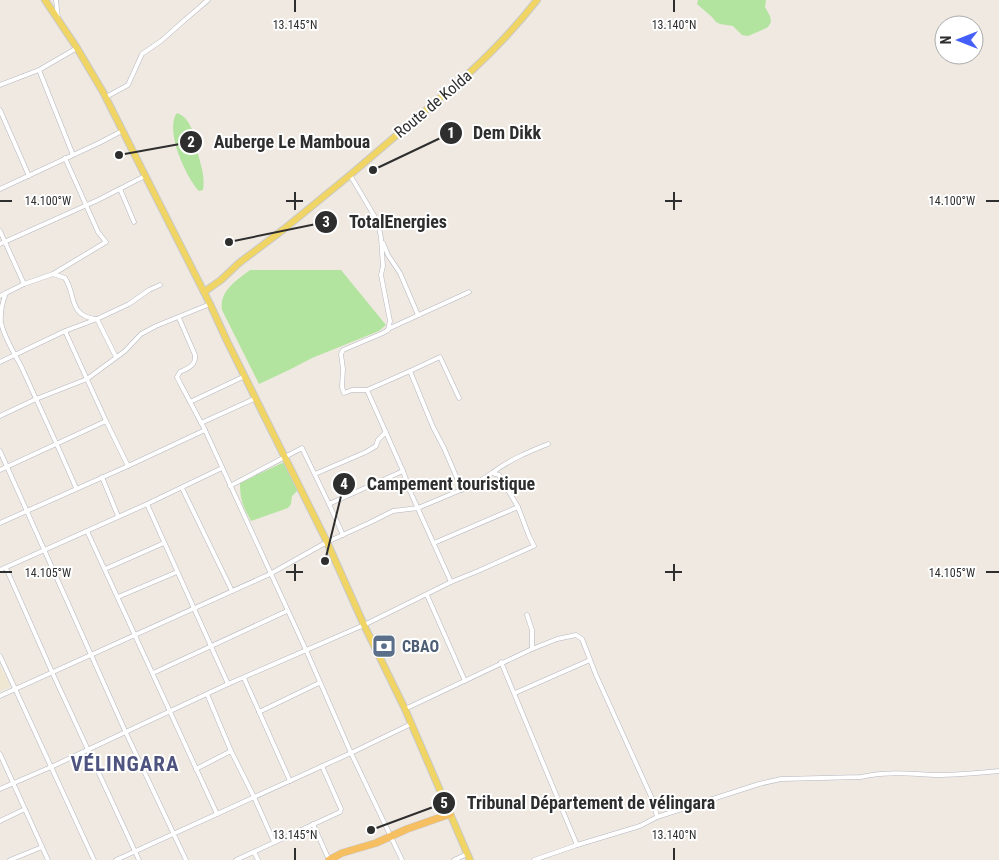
<svg xmlns="http://www.w3.org/2000/svg" width="999" height="860" font-family="'Roboto Condensed',sans-serif">
<style>
.education{fill:#efe7d1}
.green{fill:#b3e49f}
.lines{fill:none;stroke-linecap:round;stroke-linejoin:round}
.minor-casing{stroke:#b4b6c1;stroke-width:5}
.primary-casing{stroke:#c9c9c9;stroke-width:8}
.trunk-casing{stroke:#c9c9c9;stroke-width:8}
.minor{stroke:#fff;stroke-width:4}
.primary{stroke:#f0d565;stroke-width:6}
.trunk{stroke:#f6bf62;stroke-width:7}
.ticks{fill:none;stroke:#2e2e2e;stroke-width:2}
.labels{text-anchor:middle;dominant-baseline:central;stroke-width:4;stroke-linejoin:round;paint-order:stroke}
.street-label{font-size:16px;fill:#2e2e2e;stroke:#fff}
.service-label{font-size:16px;font-weight:bold;fill:#4e5e75;stroke:#fff;text-anchor:start}
.district-label{font-size:21px;font-weight:bold;letter-spacing:1px;fill:#4e547f;stroke:#fff}
.ticks-label{font-size:12px;text-anchor:middle;fill:#2e2e2e;stroke:#fff;stroke-width:4;stroke-linejoin:round;paint-order:stroke}
.leader{fill:none;stroke:#2e2e2e;stroke-width:2}
.callout-dot{fill:#2e2e2e;stroke:#fff;stroke-width:2}
.mark-label{font-size:15px;text-anchor:middle;font-weight:bold;fill:#fff}
.callout-label{font-size:18px;text-anchor:middle;font-weight:bold;fill:#2e2e2e;stroke:#fff;stroke-width:4;stroke-linejoin:round;paint-order:stroke}
</style>
<rect width="100%" height="100%" fill="#efe9e1"/>
<polygon class="education" points="0,665 10,686 0,691"/>
<g class="green">
<polygon points="698,0 766,0 765,7 770,16 771,22 768,27 762,30 748,36 742,35 733,26 720,24 716,22 712,17 697,4"/>
<path d="M 177,113 C 193,118 196,144 199,158 C 202,168 205,179 203,190 L 199,191 C 186,178 164,129 177,113 Z"/>
<path d="M 250,270 L 341,270 L 386,325 L 379,331 L 312,358 L 291,369 L 259,384 L 222,310 C 219,291 237,280 250,270 Z"/>
<path d="M 282,463 L 286,464 L 298,490 L 292,496 L 291,504 L 288,508 L 251,521 C 243,506 240,501 240,483 Z"/>
</g>
<g class="lines">
<g class="minor-casing">
<g id="minor">
<polyline points="56,0 58,18"/>
<polyline points="39,70 73,155"/>
<polyline points="0,85 39,70 77,48"/>
<polyline points="106,97 128,85 142,54 161,41 179,25 208,0"/>
<polyline points="0,110 29,176"/>
<polyline points="350,175 378,222 381,238 383,266 381,275 390,321 388,330 383,333 343,350 341,354 343,369 342,387 344,393 352,390 367,390 410,371 440,357 459,398"/>
<polyline points="0,189 99,143 122,131"/>
<polyline points="120,189 134,222"/>
<polyline points="0,231 24,284"/>
<polyline points="383,243 388,255 400,273 418,315"/>
<polyline points="0,244 98,200 145,176"/>
<path d="M 53,274 L 65,278 C 76,294 68,315 95,319"/>
<path d="M 6,293 C 2,303 0,311 1,322 C 4,338 15,354 22,368 C 40,408 59,448 76,488"/>
<polyline points="0,296 24,284 53,274 106,242 98,232 65,158"/>
<path d="M 179,318 L 195,355 C 196,366 188,368 180,372 L 177,377 L 180,383 L 205,430 L 306,650 L 351,753 L 402,860"/>
<polyline points="97,319 116,357"/>
<polyline points="388,329 469,292"/>
<polyline points="65,331 106,421 128,466"/>
<polyline points="0,362 65,331 97,319 129,304 149,290 160,285"/>
<polyline points="410,371 433,427 444,448 462,490"/>
<polyline points="190,402 245,376"/>
<polyline points="0,416 36,399 87,379 125,351 141,334 156,326 210,304"/>
<polyline points="201,423 256,398"/>
<polyline points="0,451 126,733 186,860"/>
<polyline points="0,470 106,421"/>
<polyline points="403,471 410,491 451,582"/>
<path d="M 492,473 C 509,460 528,452 548,444"/>
<polyline points="315,474 366,452 376,446 378,440 386,432"/>
<polyline points="102,477 118,516"/>
<polyline points="230,486 302,448 329,504 403,471 367,390"/>
<polyline points="182,488 232,591"/>
<polyline points="147,504 228,684"/>
<polyline points="329,504 343,535"/>
<polyline points="0,523 128,466 205,430"/>
<polyline points="87,531 217,814"/>
<polyline points="6,568 52,672 139,860"/>
<polyline points="105,569 164,543"/>
<polyline points="0,570 147,504 222,468"/>
<polyline points="427,595 465,681"/>
<polyline points="118,597 177,572"/>
<polyline points="527,615 532,630 532,649"/>
<polyline points="0,656 94,860"/>
<polyline points="501,662 577,845"/>
<polyline points="153,673 287,611"/>
<polyline points="244,678 290,781"/>
<polyline points="515,693 590,660"/>
<polyline points="207,694 231,751 254,797 274,842"/>
<polyline points="0,696 270,574 327,542 369,523 393,511 418,508 475,484 492,473 499,475 518,507 434,543"/>
<polyline points="405,709 532,649 557,639 576,635 582,639 596,675 654,803 657,817"/>
<polyline points="259,712 319,683"/>
<polyline points="0,754 48,860"/>
<polyline points="196,769 231,751"/>
<polyline points="0,789 51,767 228,684 364,625 451,582 478,571 534,546 529,536 518,507"/>
<polyline points="0,821 25,809"/>
<polyline points="313,824 329,860"/>
<polyline points="254,852 258,860"/>
<polyline points="10,860 42,847"/>
<polyline points="116,860 351,753 411,724"/>
<polyline points="236,860 340,812 341,809 322,766"/>
<polyline points="454,860 467,854"/>
<path d="M 534,860 L 577,845 L 640,826 L 657,817 L 759,784 L 781,779 L 861,777 C 886,771 910,774 936,775 C 957,775 978,773 999,771"/>
</g>
</g>
<g class="primary-casing">
<g id="primary">
<polyline points="45,0 77,48 103,92 210,304 227,341 327,542 364,625 405,709 470,860"/>
<path d="M 204,292 L 221,280 L 239,263 L 284,229 L 350,175 L 467,75 C 492,52 516,27 537,0"/>
</g>
</g>
<g class="trunk-casing">
<polyline id="trunk" points="329,860 342,853 376,843 407,829 450,814"/>
</g>
<use href="#minor" class="minor"/>
<use href="#primary" class="primary"/>
<use href="#trunk" class="trunk"/>
</g>
<path class="ticks" d="M 295,0 L 295,12M 674,0 L 674,12M 295,192 L 295,210M 674,192 L 674,210M 0,201 L 12,201M 286,201 L 303,201M 665,201 L 682,201M 986,201 L 999,201M 295,564 L 295,581M 674,564 L 674,581M 0,572 L 12,572M 286,572 L 303,572M 665,572 L 682,572M 986,572 L 999,572M 295,848 L 295,860M 674,848 L 674,860"/>
<defs>
<g id="bank-square" transform="scale(1.25)"><rect x="-9" y="-9" width="18" height="18" rx="4" fill="#5c6f8a" stroke="#fff"/><path d="M-6-4H6V4H-6ZM0-2.3a2.3 2.3 0 1 0 0 4.6a2.3 2.3 0 1 0 0-4.6Z" fill="#fff"/></g>
</defs>
<g fill-rule="evenodd">
<use href="#bank-square" x="384" y="646"/>
</g>
<g class="labels">
<g class="street-label">
<text transform="translate(433 104) rotate(-40)">Route de Kolda</text>
</g>
<g class="service-label">
<text x="402" y="646">CBAO</text>
</g>
<g class="district-label">
<text x="125" y="764">VÉLINGARA</text>
</g>
</g>
<g class="ticks-label">
<text x="295" y="29">13.145°N</text>
<text x="674" y="29">13.140°N</text>
<text x="952" y="205">14.100°W</text>
<text x="48" y="205">14.100°W</text>
<text x="952" y="577">14.105°W</text>
<text x="48" y="577">14.105°W</text>
<text x="295" y="839">13.145°N</text>
<text x="674" y="839">13.140°N</text>
</g>
<path class="leader" d="M373 170L451 133M119 155L191 142M229 242L326 222M325 561L344 484M371 830L444 803"/>
<g class="callout-dot">
<circle cx="373" cy="170" r="5"/>
<circle cx="119" cy="155" r="5"/>
<circle cx="229" cy="242" r="5"/>
<circle cx="325" cy="561" r="5"/>
<circle cx="371" cy="830" r="5"/>
<circle cx="451" cy="133" r="12"/>
<circle cx="191" cy="142" r="12"/>
<circle cx="326" cy="222" r="12"/>
<circle cx="344" cy="484" r="12"/>
<circle cx="444" cy="803" r="12"/>
</g>
<g class="mark-label">
<text x="451" y="138">1</text>
<text x="191" y="147">2</text>
<text x="326" y="227">3</text>
<text x="344" y="489">4</text>
<text x="444" y="808">5</text>
</g>
<g class="callout-label">
<text x="507" y="139">Dem Dikk</text>
<text x="292" y="148">Auberge Le Mamboua</text>
<text x="398" y="228">TotalEnergies</text>
<text x="451" y="490">Campement touristique</text>
<text x="591" y="809">Tribunal Département de vélingara</text>
</g>
<g transform="translate(959 40) rotate(270)"><circle r="24" fill="#ffffff" stroke="#ababab"/>
<path d="M0-4L9 19L0 12L-9 19Z" fill="#445ef8"/>
<text y="-8" font-size="14" font-weight="bold" text-anchor="middle" fill="#2e2e2e">N</text>
</g>
</svg>
